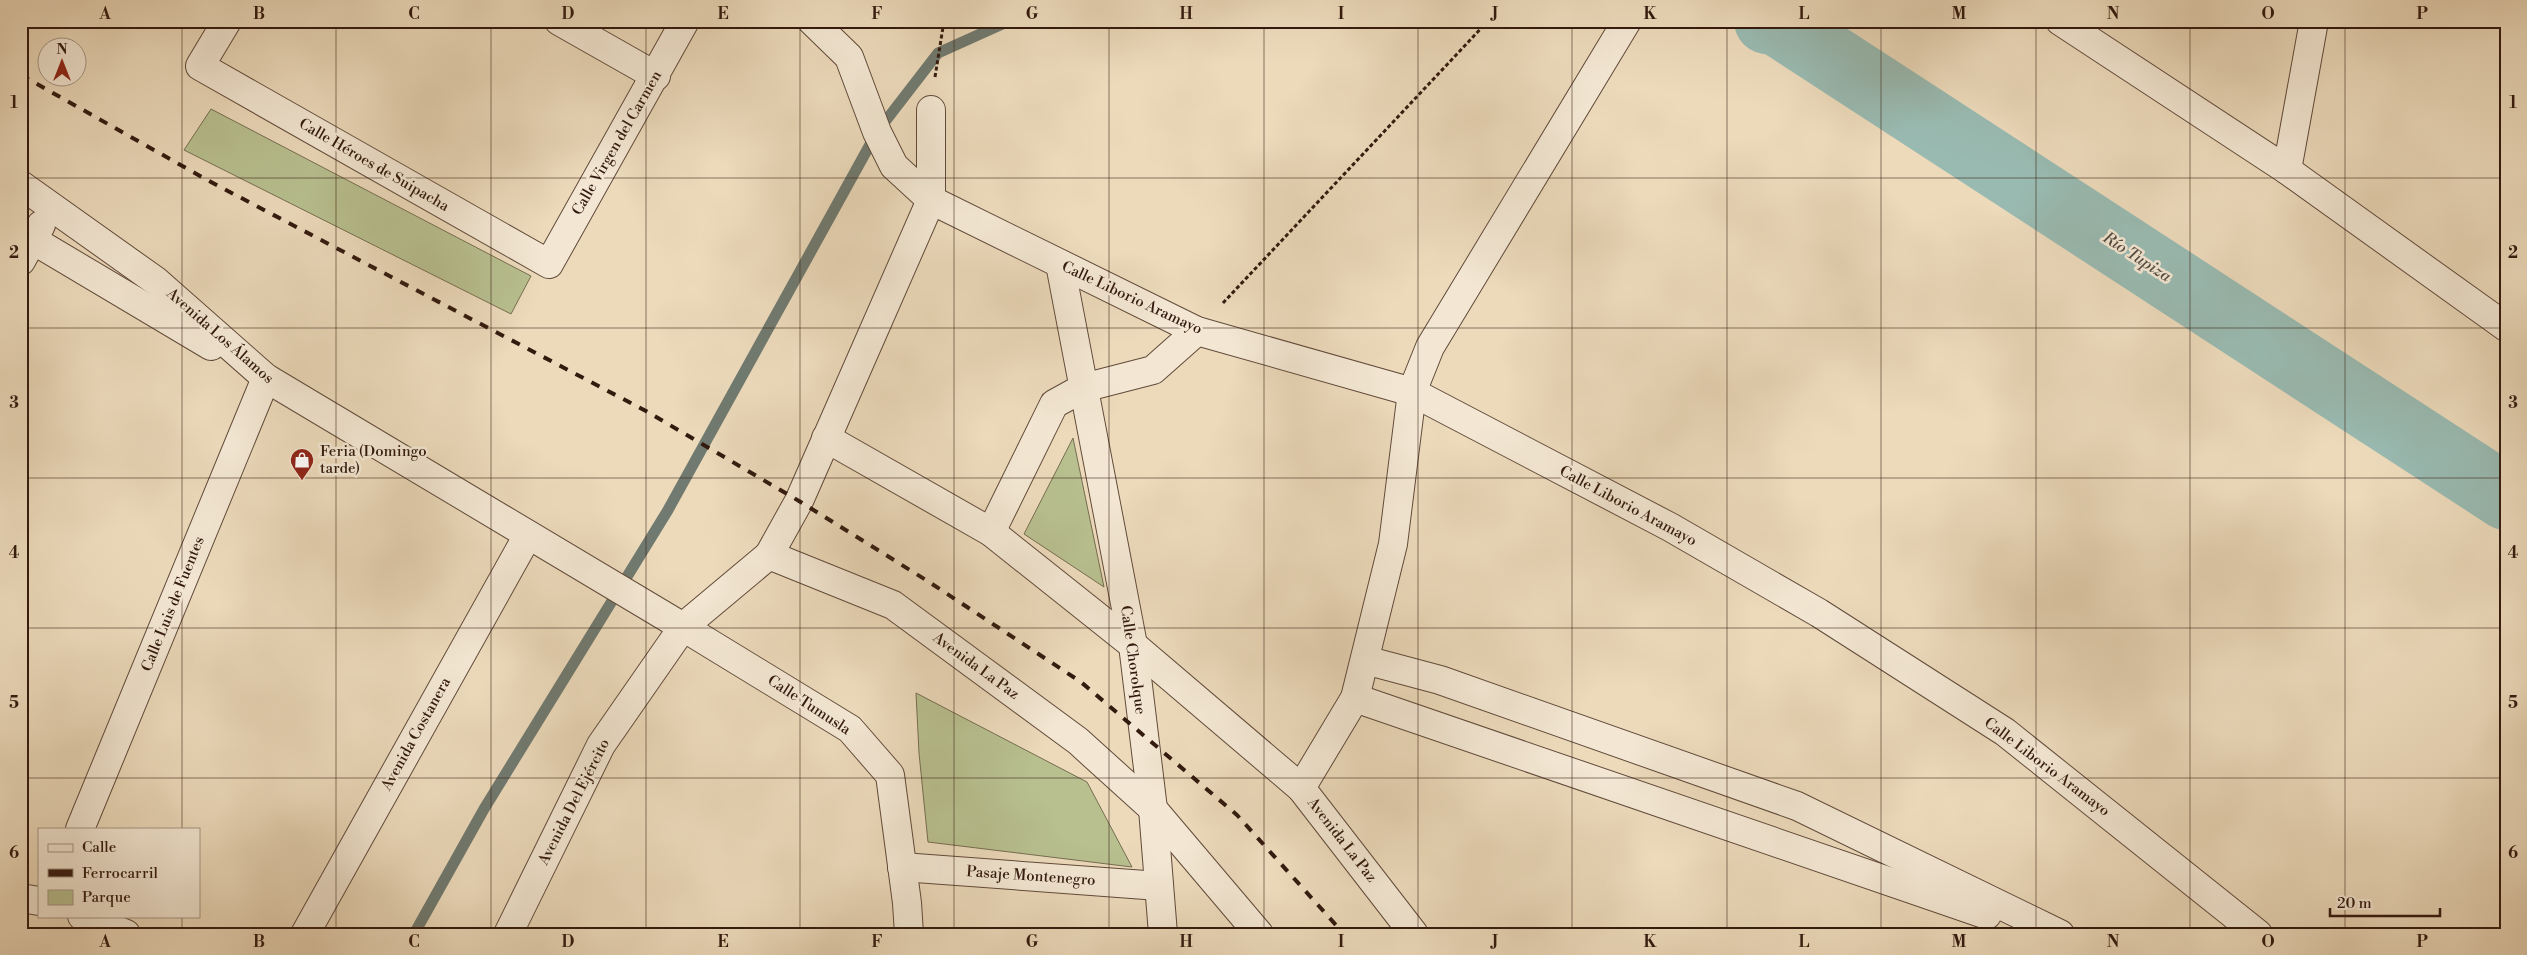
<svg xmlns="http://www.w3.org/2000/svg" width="2527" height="955" font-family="'Libre Bodoni',serif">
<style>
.green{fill:#b8c090;stroke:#766d50}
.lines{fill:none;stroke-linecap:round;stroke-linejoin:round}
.stream{stroke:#707a70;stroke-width:11}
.river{stroke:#99bab1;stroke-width:66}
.minor-casing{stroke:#614a3a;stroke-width:30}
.path{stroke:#331a0f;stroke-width:3;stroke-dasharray:4 2.5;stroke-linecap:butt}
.minor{stroke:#f3e7d3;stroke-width:28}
.rail{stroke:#331a0f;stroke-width:4;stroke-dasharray:9 9;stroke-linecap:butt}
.grid{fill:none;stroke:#331a0f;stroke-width:1;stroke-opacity:0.55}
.labels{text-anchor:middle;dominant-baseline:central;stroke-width:5;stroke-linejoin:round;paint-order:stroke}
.street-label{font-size:15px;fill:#331a0f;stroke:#f3e7d3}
.poi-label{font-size:15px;fill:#331a0f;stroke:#f3e7d3;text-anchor:start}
.water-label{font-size:16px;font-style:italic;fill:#524a40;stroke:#f3e7d3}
.neatline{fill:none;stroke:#331a0f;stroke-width:2}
.grid-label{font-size:16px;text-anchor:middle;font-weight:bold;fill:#331a0f}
</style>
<rect width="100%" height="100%" fill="#ecdabb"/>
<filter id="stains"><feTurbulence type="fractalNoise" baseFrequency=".004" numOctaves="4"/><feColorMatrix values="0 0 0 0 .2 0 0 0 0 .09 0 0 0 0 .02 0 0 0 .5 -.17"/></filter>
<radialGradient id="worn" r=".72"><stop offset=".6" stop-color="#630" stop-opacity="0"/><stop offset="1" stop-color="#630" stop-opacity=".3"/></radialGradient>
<g class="green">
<polygon points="211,109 531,276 511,314 184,150"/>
<polygon points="1073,438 1104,587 1024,534"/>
<polygon points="916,693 1087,782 1132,867 928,842 919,753"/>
</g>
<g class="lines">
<polyline class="stream" points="414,934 484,809 668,510 877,132 938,53 1009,21"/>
<polyline class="river" points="1767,21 1778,23 2506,497"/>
<g class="minor-casing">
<g id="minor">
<polyline points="227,21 200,66 549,264 685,21"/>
<polyline points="559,21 656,76"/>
<polyline points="812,21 849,57 877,132 894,166 931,200 1197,331 1412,392 1670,527 1819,613 2005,732 2258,934"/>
<polyline points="2060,21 2287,170 2506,327"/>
<polyline points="2287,170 2314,21"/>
<polyline points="21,185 156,281 266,378 683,627 769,555 893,605 1078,741 1153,809 1259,934"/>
<polyline points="21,233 211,346"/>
<polyline points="21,261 41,225"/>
<polyline points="1060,264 1133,645 1153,809 1163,934"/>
<polyline points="826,438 991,532 1133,645 1301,788 1414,934"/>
<polyline points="991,532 1054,404 1083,388 1153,370 1197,331"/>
<polyline points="769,555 799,501 931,200 931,110"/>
<polyline points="1365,660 1440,680 1797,806 2060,934"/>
<polyline points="1355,698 1987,915"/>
<polyline points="1301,788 1355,698 1393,544 1412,392 1430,347 1627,21"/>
<polyline points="80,829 266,378"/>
<polyline points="902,867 1159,886"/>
<polyline points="21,898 39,901"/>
<polyline points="82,916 126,934"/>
<polyline points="305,934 528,535"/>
<polyline points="508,934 601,745 683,627 850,729 890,775 907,903 909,934"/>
</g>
</g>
<g class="path">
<polyline points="935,77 944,21"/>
<polyline points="1223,303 1488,21"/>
</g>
<use href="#minor" class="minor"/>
<polyline class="rail" points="21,75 209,181 646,411 799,501 926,580 1081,682 1237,815 1344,934"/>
</g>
<path class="grid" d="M 182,21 L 182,829M 336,21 L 336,934M 491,21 L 491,934M 646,21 L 646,934M 800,21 L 800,934M 954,21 L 954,934M 1109,21 L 1109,934M 1264,21 L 1264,934M 1418,21 L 1418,934M 1572,21 L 1572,934M 1727,21 L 1727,934M 1881,21 L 1881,934M 2036,21 L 2036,934M 2190,21 L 2190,934M 2345,21 L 2345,934M 21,178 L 2506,178M 21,328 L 2506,328M 21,478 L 2506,478M 21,628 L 2506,628M 21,778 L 2506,778M 182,916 L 182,934"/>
<defs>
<g id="shop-pin" transform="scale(1.25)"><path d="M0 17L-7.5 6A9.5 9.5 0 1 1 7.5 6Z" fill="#8f2418" stroke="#f3e7d3"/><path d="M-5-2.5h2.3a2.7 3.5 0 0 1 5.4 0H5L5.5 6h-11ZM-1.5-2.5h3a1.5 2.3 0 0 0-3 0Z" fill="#fff"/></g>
</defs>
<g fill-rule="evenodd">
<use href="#shop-pin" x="302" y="460"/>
</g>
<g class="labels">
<g class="street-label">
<text transform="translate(617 143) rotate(-60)">Calle Virgen del Carmen</text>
<text transform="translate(374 165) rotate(30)">Calle Héroes de Suipacha</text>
<text transform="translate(1132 298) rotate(25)">Calle Liborio Aramayo</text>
<text transform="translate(220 336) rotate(41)">Avenida Los Álamos</text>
<text transform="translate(1628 506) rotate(28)">Calle Liborio Aramayo</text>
<text transform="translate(173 604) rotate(-68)">Calle Luis de Fuentes</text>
<text transform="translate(1133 660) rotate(82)">Calle Chorolque</text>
<text transform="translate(976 666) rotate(36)">Avenida La Paz</text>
<text transform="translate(809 705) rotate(33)">Calle Tumusla</text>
<text transform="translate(416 734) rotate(-61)">Avenida Costanera</text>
<text transform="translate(2047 767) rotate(37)">Calle Liborio Aramayo</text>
<text transform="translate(574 802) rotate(-63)">Avenida Del Ejército</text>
<text transform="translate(1342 840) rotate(52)">Avenida La Paz</text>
<text transform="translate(1031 876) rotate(4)">Pasaje Montenegro</text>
</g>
<g class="poi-label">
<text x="320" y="451">Feria (Domingo<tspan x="320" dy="17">tarde)</tspan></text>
</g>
<g class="water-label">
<text transform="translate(2137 257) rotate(33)">Río Tupiza</text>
</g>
</g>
<rect width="2527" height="955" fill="none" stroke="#ecdabb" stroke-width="55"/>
<rect x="38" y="828" width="162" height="90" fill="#f3e7d3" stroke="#a69585"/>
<rect x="48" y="844" width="25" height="8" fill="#f3e7d3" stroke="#a69585"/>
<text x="82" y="852" font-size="15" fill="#331a0f">Calle</text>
<rect x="48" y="869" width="25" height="8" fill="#331a0f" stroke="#a69585"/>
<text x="82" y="878" font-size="15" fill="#331a0f">Ferrocarril</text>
<rect x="48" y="890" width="25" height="15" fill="#b8c090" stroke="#a69585"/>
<text x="82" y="902" font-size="15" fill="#331a0f">Parque</text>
<g transform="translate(62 62)"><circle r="24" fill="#f3e7d3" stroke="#a69585"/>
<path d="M0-4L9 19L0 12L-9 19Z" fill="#8f2418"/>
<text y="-8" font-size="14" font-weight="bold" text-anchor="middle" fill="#331a0f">N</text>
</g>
<path d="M2330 908v8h110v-8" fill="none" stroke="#331a0f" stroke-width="2.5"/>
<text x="2337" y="908" font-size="15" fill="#331a0f" stroke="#f3e7d3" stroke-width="4" paint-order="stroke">20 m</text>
<rect x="28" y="28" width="2472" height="900" class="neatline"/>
<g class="grid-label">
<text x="105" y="19">A</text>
<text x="259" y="19">B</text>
<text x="414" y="19">C</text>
<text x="568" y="19">D</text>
<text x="723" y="19">E</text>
<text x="877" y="19">F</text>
<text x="1032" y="19">G</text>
<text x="1186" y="19">H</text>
<text x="1341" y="19">I</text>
<text x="1495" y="19">J</text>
<text x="1650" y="19">K</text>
<text x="1804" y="19">L</text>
<text x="1959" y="19">M</text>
<text x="2113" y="19">N</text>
<text x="2268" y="19">O</text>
<text x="2422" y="19">P</text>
<text x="14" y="108">1</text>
<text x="2513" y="108">1</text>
<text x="14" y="258">2</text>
<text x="2513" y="258">2</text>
<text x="14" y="408">3</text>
<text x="2513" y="408">3</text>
<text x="14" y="558">4</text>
<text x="2513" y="558">4</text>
<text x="14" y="708">5</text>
<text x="2513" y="708">5</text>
<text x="14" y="858">6</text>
<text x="2513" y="858">6</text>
<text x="105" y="947">A</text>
<text x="259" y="947">B</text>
<text x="414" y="947">C</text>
<text x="568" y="947">D</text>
<text x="723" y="947">E</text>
<text x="877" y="947">F</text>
<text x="1032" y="947">G</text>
<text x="1186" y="947">H</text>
<text x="1341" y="947">I</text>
<text x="1495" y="947">J</text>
<text x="1650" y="947">K</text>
<text x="1804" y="947">L</text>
<text x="1959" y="947">M</text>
<text x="2113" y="947">N</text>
<text x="2268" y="947">O</text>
<text x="2422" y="947">P</text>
</g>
<rect width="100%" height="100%" filter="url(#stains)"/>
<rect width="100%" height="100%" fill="url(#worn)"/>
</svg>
